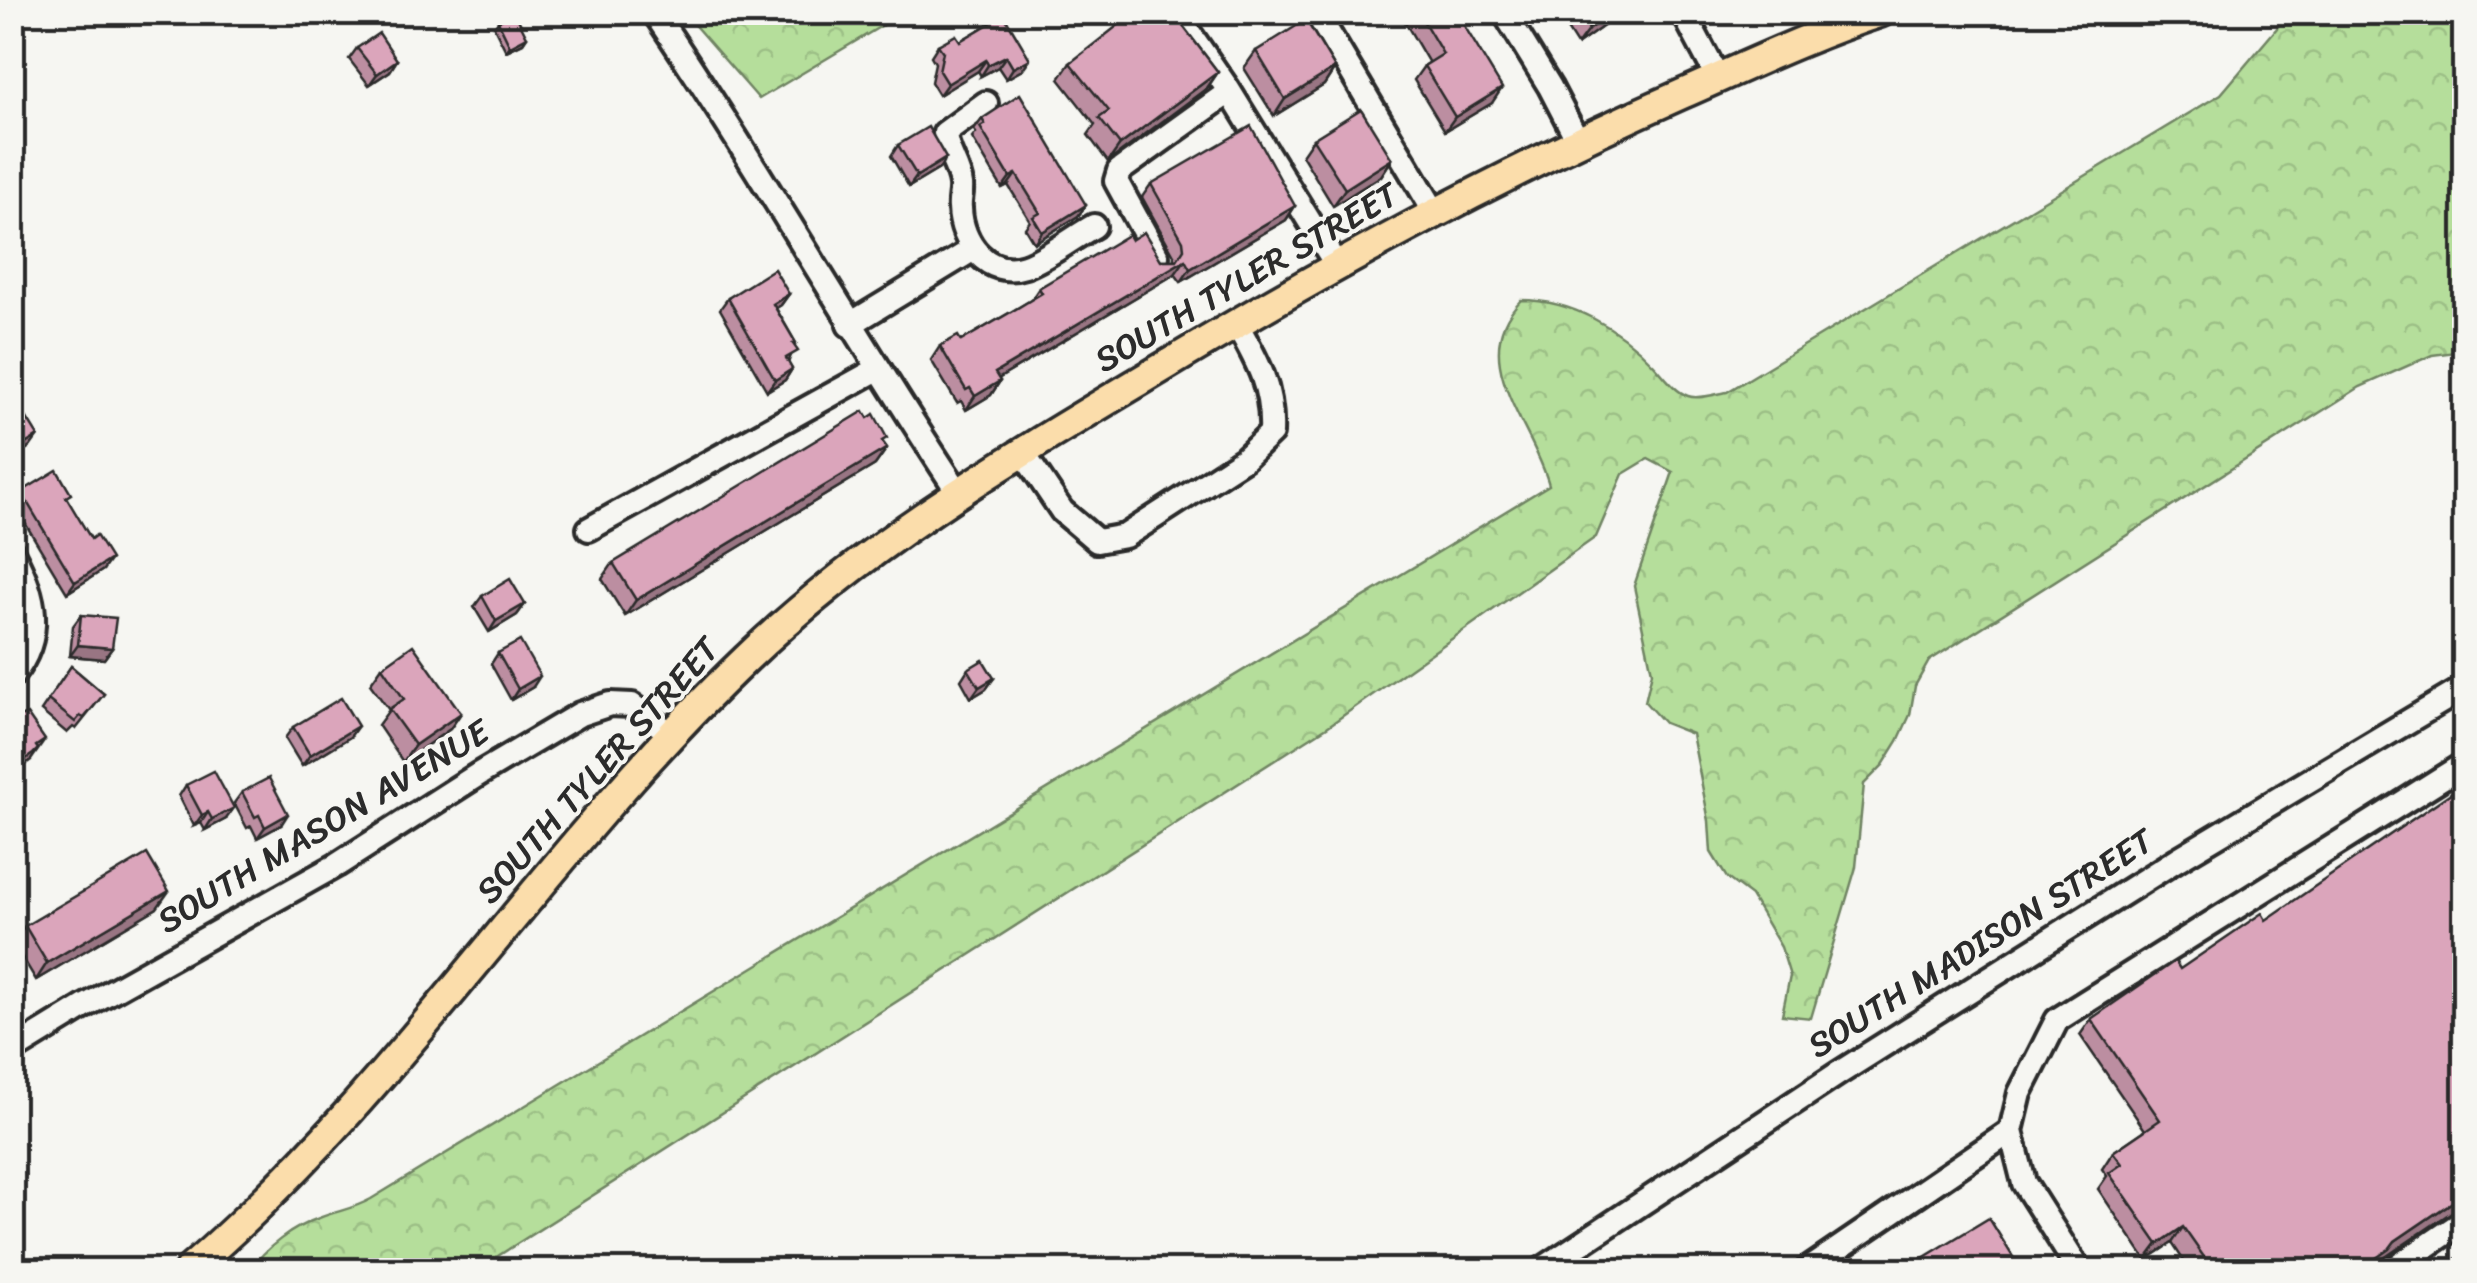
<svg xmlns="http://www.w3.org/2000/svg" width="2477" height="1283" font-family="Sriracha,sans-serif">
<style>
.forest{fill:url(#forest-crowns);stroke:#708463;stroke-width:2.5}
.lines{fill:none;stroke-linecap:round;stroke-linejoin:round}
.minor-casing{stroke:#2b2b2b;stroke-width:30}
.major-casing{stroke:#2b2b2b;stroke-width:35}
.minor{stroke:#f6f6f2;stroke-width:22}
.major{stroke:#fbddab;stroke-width:28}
.rail-casing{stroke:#2b2b2b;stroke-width:10}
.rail{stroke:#f6f6f2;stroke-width:6;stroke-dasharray:19;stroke-linecap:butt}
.wall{fill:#bc8ea1;stroke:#2b2b2b;stroke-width:2.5}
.shaded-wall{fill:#997483;stroke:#2b2b2b;stroke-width:2.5}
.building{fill:#dba5bb;stroke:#2b2b2b;stroke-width:2.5}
.labels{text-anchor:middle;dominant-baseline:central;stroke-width:8;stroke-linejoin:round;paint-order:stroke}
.street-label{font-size:35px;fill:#2b2b2b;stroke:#f6f6f2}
</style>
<defs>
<pattern id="forest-crowns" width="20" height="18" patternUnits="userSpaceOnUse" patternTransform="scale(2.5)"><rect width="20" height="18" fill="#b5de9b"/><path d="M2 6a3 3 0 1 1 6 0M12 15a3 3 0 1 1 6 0" fill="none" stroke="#9cbf86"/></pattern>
</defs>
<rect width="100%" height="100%" fill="#f6f6f2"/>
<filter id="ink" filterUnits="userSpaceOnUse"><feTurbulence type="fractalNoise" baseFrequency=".01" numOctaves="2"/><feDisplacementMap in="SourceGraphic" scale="20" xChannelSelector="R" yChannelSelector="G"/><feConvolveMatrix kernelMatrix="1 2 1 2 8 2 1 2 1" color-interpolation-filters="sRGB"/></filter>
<g filter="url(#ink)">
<g class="forest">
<polygon points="684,13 903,13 759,99"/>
<path d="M 2286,13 L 2464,13 L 2464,351 L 2432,355 L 2360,387 L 1929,661 L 1915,686 L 1910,715 L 1898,741 L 1883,765 L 1864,784 L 1856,867 L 1811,1018 L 1782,1015 L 1790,976 L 1781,947 L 1751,896 L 1727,878 L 1711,852 L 1709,821 L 1692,734 L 1664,723 L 1645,702 L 1652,672 L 1634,586 L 1673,472 L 1648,459 L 1623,474 L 1596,537 L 1327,727 L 476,1270 L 452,1270 L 425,1261 L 408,1270 L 250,1270 C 265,1248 293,1227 319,1218 C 339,1210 351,1210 371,1199 L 1549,485 C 1533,425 1464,359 1521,300 C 1572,300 1619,328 1653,364 C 1663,374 1674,391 1688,396 C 1698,400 1716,394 1727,392 L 2221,94 L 2277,28 Z"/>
</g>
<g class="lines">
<g class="minor-casing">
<g id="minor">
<path d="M 654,12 C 761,170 854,335 959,493"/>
<polyline points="1175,12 1228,89 1337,266"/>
<polyline points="1316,12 1434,211"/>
<polyline points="1504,12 1550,87 1578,141"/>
<polyline points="1683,12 1718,78"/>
<path d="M 986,103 L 945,133 C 945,151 959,166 961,185 C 962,193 959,200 960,208 C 961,243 988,278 1025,266 C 1046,259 1074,237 1094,226"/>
<polyline points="1157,256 1116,181 1119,171 1229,92"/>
<polyline points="849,325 972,250"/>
<path d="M 1023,453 L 1062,511 L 1097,541 L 1125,536 L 1244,459 L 1271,433 C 1273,388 1258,362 1236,323"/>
<polyline points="589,529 876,370"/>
<path d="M 12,552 C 35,595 45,636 12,676"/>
<polyline points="12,1051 87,1005 337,865 479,774 580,714 610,704 632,705 671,734"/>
<polyline points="1541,1270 1839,1073 2178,859 2464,688"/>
<polyline points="1807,1270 2011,1131"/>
<polyline points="2079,1270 2024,1183 2011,1131 2020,1093 2057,1020 2464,764"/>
<polyline points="2392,1270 2464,1221"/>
</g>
</g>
<g class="major-casing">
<path id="major" d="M 189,1270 C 399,1090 546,850 746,659 C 865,544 1010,459 1150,375 C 1324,270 1496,176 1682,94 C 1748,65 1814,34 1881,12"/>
</g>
<use href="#minor" class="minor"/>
<use href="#major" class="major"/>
<g class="rail-casing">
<polyline id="rail" points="2446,1270 2464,1258"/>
</g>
<use href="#rail" class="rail"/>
</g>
<g class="wall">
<polygon points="1209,12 1231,12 1215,23"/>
<polygon points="1399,12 1456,12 1492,103 1445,131 1414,80 1424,66 1429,63"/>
<polygon points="1556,12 1623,12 1577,45"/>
<polygon points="1004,15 1022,70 1006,79 998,67 981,76 978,71 939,95 931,82 935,63 931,56 938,45 960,41"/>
<polygon points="1183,18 1180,22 1218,72 1207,88 1108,162 1088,135 1095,125 1059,79 1070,63"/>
<polygon points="498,21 527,37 523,43 506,51 494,27"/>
<polygon points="357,48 397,60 390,71 369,85 349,59"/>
<polygon points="1256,51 1335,68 1324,85 1274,116 1244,68"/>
<polygon points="982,119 1086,205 1078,216 1034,243 1025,228 1030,221 1008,185 1002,188 972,138 976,133 974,130"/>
<polygon points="1313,139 1392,159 1381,176 1333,206 1302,155"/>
<polygon points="898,145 946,158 939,169 909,187 891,156"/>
<polygon points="1151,184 1295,206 1286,220 1181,282 1175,274 998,379 1000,381 991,395 966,410 961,401 957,403 931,360 940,346 961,341 1031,300 1039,288 1131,240 1161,260 1174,260 1174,255 1142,197"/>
<polygon points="789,294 781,305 776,308 796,343 788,363 792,369 785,380 767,391 720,309 728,298"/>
<polygon points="884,444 887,448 875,465 625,616 602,579 613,563"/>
<polygon points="21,492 67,500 91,539 103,570 67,593 13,503"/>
<polygon points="482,596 525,604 517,615 489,632 474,607"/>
<polygon points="81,615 112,648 104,659 70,656 73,626"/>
<polygon points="498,653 533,687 511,700 491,664"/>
<polygon points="71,666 104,694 76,729 73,727 67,733 41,711"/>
<polygon points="382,667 461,713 450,729 403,762 378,725 389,710 370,684"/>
<polygon points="968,669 994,678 986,689 971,698 961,680"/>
<polygon points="293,727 350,737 302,766 285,738"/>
<polygon points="186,785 226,819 205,830 201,823 194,826 179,796"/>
<polygon points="242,792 281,825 257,838 251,826 247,828 234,803"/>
<polygon points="157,908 36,980 13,942 25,926"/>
<polygon points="2091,1019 2456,1209 2384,1258 2378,1266 2371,1270 2190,1270 2172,1243 2146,1260 2098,1189 2107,1176 2102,1169 2113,1152 2145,1130 2080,1035"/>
</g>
<g class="shaded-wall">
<polygon points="1222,12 1231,12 1215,23"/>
<polygon points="1611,12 1623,12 1577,45 1589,29"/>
<polygon points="527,37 523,43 506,51 510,46"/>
<polygon points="1006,56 998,67 981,76 988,65"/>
<polygon points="1030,59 1022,70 1006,79 1013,68"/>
<polygon points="397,60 390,71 369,85 377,74"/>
<polygon points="986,60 978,71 939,95 947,84"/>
<polygon points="1335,68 1324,85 1274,116 1285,99"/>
<polygon points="1218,72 1207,88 1108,162 1120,145"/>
<polygon points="1502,88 1492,103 1445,131 1455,117"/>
<polygon points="946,158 939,169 909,187 917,176"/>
<polygon points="1392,159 1381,176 1333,206 1345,189"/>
<polygon points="1016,174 1008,185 1002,188 1010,177"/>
<polygon points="1086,205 1078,216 1034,243 1042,232"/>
<polygon points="1295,206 1286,220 1181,282 1190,269"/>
<polygon points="1185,260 1175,274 986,386 995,373"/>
<polygon points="789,294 781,305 765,315 773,304"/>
<polygon points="792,369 785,380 767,391 775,380"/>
<polygon points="1000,381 991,395 966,410 975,396"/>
<polygon points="38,436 30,447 12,458 12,452"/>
<polygon points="887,448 875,465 625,616 636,600"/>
<polygon points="111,559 103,570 67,593 75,582"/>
<polygon points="525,604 517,615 489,632 496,621"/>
<polygon points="78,645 112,648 104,659 70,656"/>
<polygon points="540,676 533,687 511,700 518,689"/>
<polygon points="994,678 986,689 971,698 979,687"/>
<polygon points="461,713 450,729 403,762 415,745"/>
<polygon points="358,726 350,737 302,766 310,755"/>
<polygon points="45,740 31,760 12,774 12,770 36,746"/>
<polygon points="234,808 226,819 205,830 212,819"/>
<polygon points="208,812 201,823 194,826 202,815"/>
<polygon points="288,814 281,825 257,838 265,827"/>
<polygon points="169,891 157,908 36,980 47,963"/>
<polygon points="2464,1194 2464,1206 2456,1209 2384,1258 2378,1266 2371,1270 2359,1270 2395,1241"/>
<polygon points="2183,1227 2172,1243 2146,1260 2158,1244"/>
<polygon points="2257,1260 2250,1270 2241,1270"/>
</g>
<g class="building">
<polygon points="1135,12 1180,12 1183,18 1179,21 1218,72 1120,145 1099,118 1109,111 1070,63"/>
<polygon points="1418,12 1456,12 1502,88 1455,117 1424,66 1443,54"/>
<polygon points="1578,12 1611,12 1589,29"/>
<polygon points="515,13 527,37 510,46 498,21"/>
<polygon points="1004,15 1030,59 1013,68 1006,56 988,65 986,60 947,84 939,71 943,52 938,45 956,35 960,41"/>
<polygon points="1306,20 1335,68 1285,99 1256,51"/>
<polygon points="379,33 397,60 377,74 357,48"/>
<polygon points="1020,94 1086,205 1042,232 1033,217 1040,213 1016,174 1010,177 980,127 985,124 982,119"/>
<polygon points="1361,109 1392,159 1345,189 1313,139"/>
<polygon points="1251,126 1295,206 1190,269 1185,260 995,373 1000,381 975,396 970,388 966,390 940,346 958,336 961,341 1011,312 1042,293 1039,288 1128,235 1131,240 1144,232 1161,260 1177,260 1184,249 1183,241 1151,184"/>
<polygon points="928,127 946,158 917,176 898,145"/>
<polygon points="774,269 789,294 773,304 796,343 793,344 798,351 786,358 792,369 775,380 728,298"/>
<polygon points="12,394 38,436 12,452"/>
<polygon points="864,411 868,418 874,414 887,438 882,441 887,448 636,600 613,563"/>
<polygon points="57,470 71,494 66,497 91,539 96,535 111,559 75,582 21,492"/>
<polygon points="510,579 525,604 496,621 482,596"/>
<polygon points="81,615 116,618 112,648 78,645"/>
<polygon points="520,641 540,676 518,689 498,653"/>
<polygon points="413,645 461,713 415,745 389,709 404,699 382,667"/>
<polygon points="983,660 994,678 979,687 968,669"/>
<polygon points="71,666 104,694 84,718 80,716 75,722 48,700"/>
<polygon points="341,698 358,726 310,755 293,727"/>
<polygon points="27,714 45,740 36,746 38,749 33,754 14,767 20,776 12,781 12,720"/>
<polygon points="214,771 234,808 212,819 208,812 202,815 186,785"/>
<polygon points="269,778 288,814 265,827 259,815 255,817 242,792"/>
<polygon points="2464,784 2464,1194 2395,1241 2389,1249 2359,1270 2265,1270 2257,1260 2241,1270 2213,1270 2183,1227 2158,1244 2109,1173 2122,1164 2113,1152 2160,1120 2091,1019 2175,961 2180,969 2262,913 2266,920"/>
<polygon points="147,854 169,891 47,963 25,926"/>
<polygon points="1989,1218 2021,1270 1903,1270"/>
<polygon points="443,1260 449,1270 425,1270"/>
</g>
</g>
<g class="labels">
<g class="street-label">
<text transform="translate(1246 277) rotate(-30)">SOUTH TYLER STREET</text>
<text transform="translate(597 770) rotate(-48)">SOUTH TYLER STREET</text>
<text transform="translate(323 826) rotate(-31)">SOUTH MASON AVENUE</text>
<text transform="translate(1980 943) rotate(-32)">SOUTH MADISON STREET</text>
</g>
</g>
<rect width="2477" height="1283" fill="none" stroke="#f6f6f2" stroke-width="50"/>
<rect x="25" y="25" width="2427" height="1233" fill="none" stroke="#2b2b2b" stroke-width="4" filter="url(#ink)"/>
</svg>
